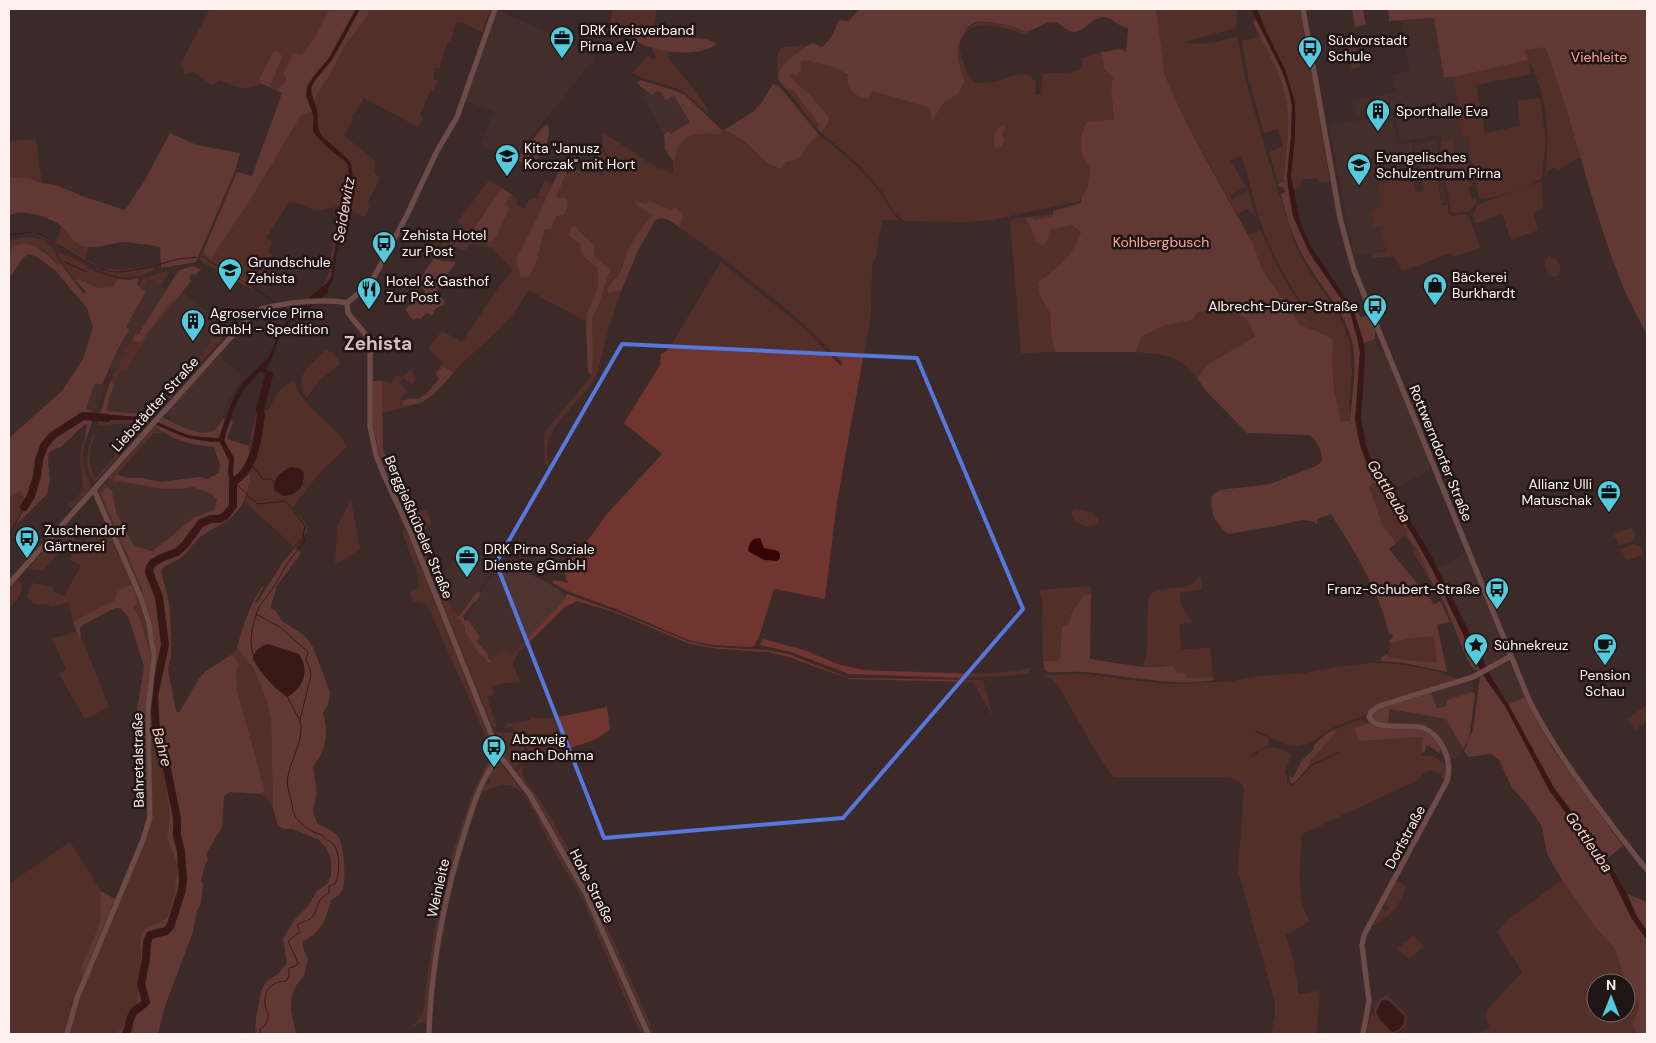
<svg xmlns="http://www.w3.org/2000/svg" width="1656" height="1043" font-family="'DM Sans',sans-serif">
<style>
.built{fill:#4d3430}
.green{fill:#70352e;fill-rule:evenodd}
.forest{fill:#8e4940;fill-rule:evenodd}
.water{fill:#330403}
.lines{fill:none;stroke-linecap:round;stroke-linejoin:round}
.stream{stroke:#330403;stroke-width:1}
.river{stroke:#330403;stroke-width:8}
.secondary-casing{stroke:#584846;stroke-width:6}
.secondary{stroke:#ac736c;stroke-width:5}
.marked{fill:none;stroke:#5577de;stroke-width:4;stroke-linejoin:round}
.labels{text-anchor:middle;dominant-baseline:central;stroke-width:5;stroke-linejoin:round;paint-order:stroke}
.poi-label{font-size:14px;fill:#fef1ef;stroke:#1e1514;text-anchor:start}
.park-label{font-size:14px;fill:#faa79b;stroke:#1e1514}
.street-label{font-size:14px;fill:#fef1ef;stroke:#1e1514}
.water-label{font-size:15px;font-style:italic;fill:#fcd0c9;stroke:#1e1514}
.district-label{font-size:19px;font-weight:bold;fill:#d6bebb;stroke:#1e1514}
</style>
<rect width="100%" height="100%" fill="#3d2a28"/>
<g class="built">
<polygon points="497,10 576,46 595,58 511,161 481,144 494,111 465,101"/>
<polygon points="1434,18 1444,76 1454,77 1462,137 1467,136 1470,151 1456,153 1454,139 1441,142 1441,136 1438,135 1400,142 1393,109 1359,115 1353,111 1351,100 1396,93 1392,75 1410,71 1402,21"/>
<polygon points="657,91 674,96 690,122 671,134 668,131 664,134 643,97 649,92 653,95"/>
<polygon points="1392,115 1398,145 1412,142 1415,163 1406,164 1409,179 1378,185 1385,228 1381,229 1386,250 1354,256 1329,125"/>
<polygon points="1436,139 1446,202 1442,203 1435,166 1416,166 1414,146"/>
<polygon points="148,278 161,285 165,290 164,295 138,335 135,334 132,339 117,371 110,368 129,330 125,328 146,292 143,288"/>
<polygon points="181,292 227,328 177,388 168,380 166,382 172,388 162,398 165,400 163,403 165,404 152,418 143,414 107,411 109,398 121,371 126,371 149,334"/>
<polygon points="1375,339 1380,352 1384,351 1424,450 1426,458 1428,459 1432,469 1391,491 1372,462 1361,419 1365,356 1364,343"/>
<polygon points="219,356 244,377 228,399 220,426 214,430 199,433 185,429 169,420 171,418 166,414 169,410 178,416 175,412 175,406"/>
<polygon points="95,383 105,386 95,413 86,409"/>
<polygon points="119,481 163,489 181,489 193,487 212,494 217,501 214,510 208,513 202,514 153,551 134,546 116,512 112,491 107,486 109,483"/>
<polygon points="460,549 475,553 496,563 481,588 459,614 450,606 440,575 457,558"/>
<polygon points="1466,552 1506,652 1504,657 1502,655 1495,662 1495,663 1487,668 1437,568 1451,563 1451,561 1458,558 1458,555"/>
<polygon points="500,562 503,564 505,568 509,569 512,566 546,582 560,590 565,596 562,603 510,656 504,648 492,661 489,659 488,654 476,640 480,637 468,620 483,588"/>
<polygon points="1504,663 1511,664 1513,667 1526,697 1508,704 1488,672"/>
<polygon points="1473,680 1473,692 1446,700 1447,706 1436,708 1430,692"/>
<polygon points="1390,709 1446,719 1463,749 1456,759 1449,756 1425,727 1388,724"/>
</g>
<g class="green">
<path d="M 210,9 L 329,9 L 314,39 L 302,56 L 293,53 L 283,74 L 286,79 L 283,85 L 280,85 L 277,91 L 270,87 L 280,63 L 259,79 L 261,84 C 244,92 237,87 220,80 L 212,85 L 193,72 L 183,75 L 184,69 L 180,65 Z"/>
<path d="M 367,9 L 491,9 L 482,32 L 464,23 L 456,22 L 451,41 L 448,41 L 443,54 L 440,68 L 436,68 L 433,78 L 438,81 L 433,91 L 431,90 L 420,114 L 423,117 L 418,127 L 364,98 L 356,112 L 354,112 L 351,118 L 353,119 L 344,136 L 375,160 L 374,173 L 380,178 L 367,204 L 370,206 L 365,217 L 346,208 L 353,179 L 351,164 C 340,154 322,143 318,129 C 316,119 317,110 314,101 L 345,46 L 369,13 Z"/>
<polygon points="613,9 657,9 653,31 655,34 638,33 632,29 626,31 621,29 612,30 609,27"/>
<path d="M 1156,9 L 1242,9 L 1237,10 L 1236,28 L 1184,42 C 1205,46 1218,42 1237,36 L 1245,78 L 1266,152 L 1295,245 L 1306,266 L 1339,315 L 1350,343 L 1352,372 L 1349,406 L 1350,407 L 1350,420 L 1341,421 L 1334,389 L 1332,358 L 1333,340 L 1326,335 L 1300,325 L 1262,269 L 1254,246 L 1248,235 L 1261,230 L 1276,264 L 1289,287 L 1316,327 L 1291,286 L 1271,250 L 1260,221 L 1242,156 L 1230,160 L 1248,190 L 1245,187 L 1230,196 L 1232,200 L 1248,191 L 1256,216 L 1255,217 L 1252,212 L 1249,212 L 1248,209 L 1237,214 L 1183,116 L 1165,76 Z"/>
<polygon points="1257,9 1300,9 1308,53 1306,54 1309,70 1311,70 1330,182 1320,183 1317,178 1301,180 1300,188 1293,189 1291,176 1296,114 1273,44 1266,31"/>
<path d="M 978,22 L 1010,25 L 1024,31 L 1031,30 L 1025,34 C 1008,29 975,16 963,36 C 959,43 959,48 961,55 C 965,66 966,75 975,83 L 996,82 L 1018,74 L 1030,75 L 1036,83 L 1035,95 L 1040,95 L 1043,74 C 1057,71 1069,76 1081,68 L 1083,58 L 1101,52 L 1104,68 L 1113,78 L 1111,88 L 1114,119 L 1102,121 L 1084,156 C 1093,168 1089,176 1087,190 L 1082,194 L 1080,201 L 992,220 L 966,222 L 904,221 L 894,212 L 883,193 L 860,166 L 821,132 L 828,124 L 829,117 L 809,94 L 789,76 L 800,61 L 804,60 L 833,67 L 872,90 L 930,108 L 931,119 L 947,100 L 958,94 L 965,82 C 958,57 950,36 978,22 Z"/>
<path d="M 1260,37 C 1276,61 1289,91 1288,121 C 1288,141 1284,162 1284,183 L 1278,184 L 1269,152 L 1283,146 L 1278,129 L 1264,133 L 1248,77 L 1242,41 Z"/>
<polygon points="1355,42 1361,67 1352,69 1347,44"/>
<path d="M 803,45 L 806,46 C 794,54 784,64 778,76 L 777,58 L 780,48 Z"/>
<path d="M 1544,46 L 1557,79 L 1581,157 L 1558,170 L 1556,167 L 1548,170 L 1545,177 C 1550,133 1548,100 1529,60 L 1531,74 L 1476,85 L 1485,133 L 1520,126 L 1517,101 L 1540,98 L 1546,140 L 1542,177 C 1535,186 1493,199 1481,199 L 1479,196 L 1473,172 L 1474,164 L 1470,160 L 1468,152 L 1470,151 L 1468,136 L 1462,137 L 1454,77 L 1527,60 L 1525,50 Z"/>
<polygon points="651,48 670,51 667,54 668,58 692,87 708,109 707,113 682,90 643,78 632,73 648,56 654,60 656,57"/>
<polygon points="787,90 793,90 820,124 817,128"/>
<polygon points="313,111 313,126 319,140 345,161 350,170 349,189 338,227 331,278 320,291 315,293 324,284 328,276 335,228 341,206 316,211 301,204 289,202 266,238 272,242 268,251 273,257 254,285 229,269 225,274 205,264 200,259 203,252 211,257 254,194 301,115"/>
<path d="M 722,130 L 742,139 L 756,154 L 763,157 L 775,168 L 801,156 L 811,141 L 819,135 C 841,152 865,171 881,194 C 887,203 892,212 899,220 L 880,220 L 882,222 L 876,255 L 872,266 L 871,314 L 837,502 L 825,599 L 774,589 L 759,637 L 754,646 L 751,647 L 714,645 L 691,641 L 616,609 L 570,592 L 552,583 L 554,580 L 568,583 L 564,572 L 570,559 L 591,536 L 607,514 L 662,454 L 624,423 L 657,370 L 660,365 L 661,354 L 666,351 L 670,347 L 721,262 L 805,329 L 841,366 L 842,362 L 839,359 L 794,315 L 719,255 L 680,228 L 683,214 L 675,207 L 672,212 L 649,200 L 646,204 L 636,202 L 654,215 L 646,223 L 624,259 L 620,272 L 612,280 L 607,291 L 621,291 C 614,310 608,330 603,350 C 601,358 599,369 596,376 C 583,404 528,434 553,470 L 550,471 L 545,462 L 544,433 L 592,375 L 593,350 L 592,320 L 601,298 L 610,270 L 594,256 L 594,245 L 579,229 L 568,235 L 580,244 L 581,254 L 597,268 L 598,282 L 597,290 L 587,314 L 587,322 L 528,290 C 510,327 479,344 453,373 L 444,366 L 436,374 L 435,373 L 443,363 L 428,348 L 442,331 L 462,342 L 498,288 L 513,270 L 490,247 L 470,244 L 465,250 L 448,246 L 440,248 L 446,237 L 454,227 L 459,229 L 462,225 L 458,221 L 489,180 L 502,188 L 488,209 L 479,218 L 476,237 L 482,242 L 487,243 C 499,235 503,222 510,209 L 505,205 L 511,194 L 518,199 L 516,203 L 520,207 L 525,208 L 527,202 L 534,198 L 539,199 L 538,194 L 545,180 L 552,184 L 516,260 L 535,266 L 546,229 L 556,216 L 564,215 L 568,204 L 556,196 L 560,184 L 572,166 L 590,173 L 594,163 C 594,171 596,173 603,175 L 604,173 L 597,170 L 596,164 L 599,151 L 602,149 L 607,159 L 609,158 L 603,146 L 602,132 L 656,167 L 658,170 L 661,167 L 671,174 L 673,172 L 673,161 C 677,156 677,152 679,146 C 686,132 706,133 719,135 Z"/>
<polygon points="36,139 42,183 29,178 9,177 9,141"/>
<polygon points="1454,139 1456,153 1465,152 1472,186 1469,187 1471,199 1475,198 1477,202 1470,211 1454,213 1451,211 1440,152 1441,142"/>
<polygon points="1432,165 1435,166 1442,205 1448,205 1448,212 1452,216 1465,214 1469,216 1480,248 1453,257 1451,253 1402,271 1396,259 1393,256 1373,258 1372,254 1386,251 1381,229 1384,228 1384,226 1374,227 1371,210 1381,208 1378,185 1390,182 1389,173 1407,169 1410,182 1414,181 1416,192 1424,191 1420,167"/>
<polygon points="1539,182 1542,184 1543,208 1533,213 1538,230 1511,240 1502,214 1475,224 1473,215 1477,205"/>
<path d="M 1054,214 L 1053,216 L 1027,222 L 1036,242 L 1047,241 L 1050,230 L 1072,225 L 1081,232 C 1071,259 1059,266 1038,282 L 1039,294 L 1050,313 L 1052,340 L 1055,352 L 1021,353 L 1010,223 L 1011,221 L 1016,218 Z"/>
<path d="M 61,227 C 69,235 76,246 88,247 L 85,259 L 102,268 L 101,271 L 52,242 L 36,235 L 36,234 L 56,242 Z"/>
<polygon points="21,238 35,238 46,241 46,243 54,249 60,263 59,265 43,249 14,246 9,251 9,241"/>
<polygon points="57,251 66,256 68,255 96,272 118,279 113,287 98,288 79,279 75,280 61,261"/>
<path d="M 1549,257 L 1556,259 C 1560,265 1563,272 1556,277 L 1549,275 L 1545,268 L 1545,260 Z"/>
<path d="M 153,265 L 154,270 C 136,278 122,280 103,272 L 104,268 C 121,272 136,269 153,265 Z"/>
<polygon points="167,271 169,273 161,285 148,278 143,288 139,286 143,278"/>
<polygon points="173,299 175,301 149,334 126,371 121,371 115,384 110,382 115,370 117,371 125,352 132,341 140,342"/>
<path d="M 1210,309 L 1231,309 L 1248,321 L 1255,337 L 1208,364 L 1197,378 C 1178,354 1165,355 1136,352 L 1142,336 L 1163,326 L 1191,320 L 1198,312 Z"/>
<polygon points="227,328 230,330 222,337 220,341 165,404 163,403 179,386 213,339 218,338"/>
<path d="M 326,350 L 333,353 L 341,364 L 319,380 L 307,398 C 291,377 311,365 326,350 Z"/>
<polygon points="214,362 214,363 175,406 174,410 178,417 169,410 169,408 198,375 200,376"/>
<polygon points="411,369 416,379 412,385 403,378 399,382 408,392 401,397 401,400 403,401 404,405 411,406 382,413 382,381 392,383 394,376 403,377"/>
<path d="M 295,381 C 297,405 335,422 347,447 L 321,471 L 292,508 L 305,522 L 308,531 L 293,547 L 276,530 L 245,502 C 252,483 247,465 249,446 C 250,433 255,420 258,407 L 268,411 C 274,400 280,384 295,381 ZM 290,467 L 304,483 L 300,489 L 290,496 L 274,482 L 279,475 Z"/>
<path d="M 98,420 L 135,420 L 148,423 L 95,482 C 82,469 88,449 93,433 L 95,434 C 90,450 87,463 95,479 L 140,427 L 141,423 L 100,425 L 97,423 Z"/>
<polygon points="154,426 162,433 154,433 114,478 115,482 109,483 109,477"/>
<path d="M 85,436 L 87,436 C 81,453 81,471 92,486 L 72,509 L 68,504 L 73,502 L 83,490 C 83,472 76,454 85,436 Z"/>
<polygon points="1374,482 1407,530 1406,534 1418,550 1430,579 1436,588 1436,590 1412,551 1415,549 1405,536 1396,543 1383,526 1369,485"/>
<polygon points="104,483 107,486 101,495 140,584 140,589 99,496 99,490"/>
<polygon points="20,491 24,496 24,506 9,533 9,498"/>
<polygon points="351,500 360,549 335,565 337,526"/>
<path d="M 1076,509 L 1091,512 L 1098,519 L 1098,524 C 1086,529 1076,525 1071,514 L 1072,511 Z"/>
<polygon points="426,510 431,521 430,526 421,531 414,529 410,525 413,521 409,522 405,514 407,513 421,516 419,512"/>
<polygon points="63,527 80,544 107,528 109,530 119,551 117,552 118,555 120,554 133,584 126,586 115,600 73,622 69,602 52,607 45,603 43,605 35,604 27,597 32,583 53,587 54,588 53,591 64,596 81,566 69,559 71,555 63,549 42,571 28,569"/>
<polygon points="1632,527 1635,535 1631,542 1616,546 1619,545 1616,537 1613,537 1616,533"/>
<path d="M 404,530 L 406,531 L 414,547 L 486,724 L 496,754 L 494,760 L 490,764 C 484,782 474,799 468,817 C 445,883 431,953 427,1023 L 422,1022 L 409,1028 L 417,1022 L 423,1013 L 427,977 L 439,905 L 449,863 L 474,789 L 491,757 L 491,750 L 486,737 L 429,609 L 426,604 L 413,601 L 410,592 L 420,587 L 417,578 L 419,576 L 402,532 Z"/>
<polygon points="1632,544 1640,546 1643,555 1623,561 1626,560 1622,551 1619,551"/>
<polygon points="418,545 422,545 436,578 440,575 450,606 459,614 457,619 460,618 465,627 465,632 489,664 504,648 510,656 562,603 567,594 614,611 690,642 713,647 766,650 788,654 848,678 983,680 993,717 974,684 970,682 849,679 789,657 769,652 720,649 690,644 614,612 577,601 565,607 517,654 513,664 520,682 504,683 493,687 494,695 487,696 497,728 492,726"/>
<path d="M 1200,575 L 1202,589 L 1180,593 C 1179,606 1185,613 1193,622 L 1179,624 L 1181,649 L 1210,648 L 1213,677 L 1187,678 L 1165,665 L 1143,667 L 1147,652 L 1148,600 L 1151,594 C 1168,584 1192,593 1200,575 Z"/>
<path d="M 17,579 L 21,584 C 23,595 15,601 9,609 L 9,588 Z"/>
<polygon points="1090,586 1091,594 1083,596 1081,602 1072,610 1069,624 1064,625 1060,658 1057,661 1043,661 1042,620 1043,602 1039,590"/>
<polygon points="137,593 146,624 151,656 139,616 133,608 138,601 135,596"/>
<polygon points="75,632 79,637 81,636 109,707 85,719 59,674 66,669 52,639"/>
<polygon points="1434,636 1438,664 1388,658 1390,644 1407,639"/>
<polygon points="763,639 804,650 840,665 864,670 977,674 1016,671 1031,668 1028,673 1009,676 963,678 849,674 791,652 760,645"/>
<polygon points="237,648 254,669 267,701 271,719 273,808 266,797 260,794 265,790 237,690 236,675 239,664 235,658 231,655"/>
<path d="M 1371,663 C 1399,663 1429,667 1455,678 L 1456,680 L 1377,704 L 1365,715 L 1336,726 L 1308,744 L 1297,746 L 1288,745 L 1255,730 L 1255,732 L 1269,738 L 1268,745 L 1249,756 L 1249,758 L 1252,757 L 1254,759 C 1263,741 1277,748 1292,754 L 1284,774 L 1287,775 L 1287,783 L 1293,786 L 1312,766 L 1341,752 L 1340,751 L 1310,765 L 1309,762 L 1336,733 L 1334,730 L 1359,720 L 1367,723 L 1354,728 L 1360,741 L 1422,737 L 1422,755 L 1433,756 L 1446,765 L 1446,776 L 1444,784 L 1441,775 C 1432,769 1425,768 1420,779 L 1302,834 C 1301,861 1294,898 1310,921 L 1286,935 L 1294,963 L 1299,994 L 1320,991 L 1317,1029 L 1315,1034 L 1271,1034 L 1275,1014 L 1275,1002 L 1238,871 L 1244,788 L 1241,783 L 1231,778 L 1222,777 L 1115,777 L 1110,773 L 1092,745 L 1058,685 L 1052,679 L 1043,675 L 1081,674 L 1164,684 L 1198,683 L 1233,681 L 1258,676 L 1305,673 L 1336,667 Z"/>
<polygon points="1647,705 1647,722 1635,730 1627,719"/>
<path d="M 607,707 L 610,729 C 592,747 556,749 532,756 L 512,727 L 504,728 L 506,724 L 531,720 L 530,716 C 542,723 591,710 607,707 Z"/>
<polygon points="496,732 513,733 524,747 525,757 515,769 512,768 503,755 495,734"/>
<polygon points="150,737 152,737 153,747 157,746 162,759 170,816 167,838 178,866 174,895 168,916 162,922 145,928 140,937 141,953 137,1002 122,1028 115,1034 70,1034 76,1008 149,829 152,818"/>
<path d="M 500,763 L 528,798 L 575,879 L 593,916 L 644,1034 L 641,1034 C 620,990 603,945 583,901 C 572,879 558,859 547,838 C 540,825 528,794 514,787 C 504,782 491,788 482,793 C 476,806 472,820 468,833 C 459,861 443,906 445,935 L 442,934 C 449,894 459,856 472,817 C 476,806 478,790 487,782 L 489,784 L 491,782 L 488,776 L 496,766 Z"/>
<polygon points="524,764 522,768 523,776 550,816 583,875 633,984 654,1034 650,1034 645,1023 588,893 531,794 516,774 517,771"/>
<polygon points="70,842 101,891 101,909 100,923 82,965 84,974 74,1001 70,1003 72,1005 65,1034 9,1034 9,884"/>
<path d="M 1396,880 L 1406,886 C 1398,910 1394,911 1374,926 L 1372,924 L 1373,922 L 1376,922 L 1375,918 L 1381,907 L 1382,909 L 1386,912 L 1390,907 L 1383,904 Z"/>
<path d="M 1562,880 L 1596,928 L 1615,949 L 1624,976 L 1635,993 L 1639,1007 L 1632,1024 L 1637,1034 L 1480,1034 L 1479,1033 L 1490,1027 C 1486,1021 1484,1016 1487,1010 L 1522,972 L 1497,932 L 1510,918 ZM 1596,983 L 1626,983 L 1626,1013 L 1596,1013 Z"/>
<polygon points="1413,935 1424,946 1409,959 1397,949"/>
<polygon points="1387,995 1407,1015 1407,1021 1405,1027 1395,1034 1366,1034 1371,1015 1374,1015 1375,1002"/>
</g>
<g class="forest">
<polygon points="329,9 356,9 329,58 313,77 306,96 313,111 301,115 254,194 211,258 203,252 237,172 252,176 282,93 277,91 280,85 283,85 286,79 283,74 293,53 302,55 314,39"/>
<polygon points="360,9 367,9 369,13 345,46 314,101 311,87 316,79 332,60"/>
<path d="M 859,9 L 1156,9 L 1165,76 L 1183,116 L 1209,165 L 1254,246 L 1262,269 L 1300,325 L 1326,335 L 1333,340 L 1332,358 L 1334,389 L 1341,421 L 1350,421 C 1352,395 1358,366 1352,341 C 1345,312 1323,289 1308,265 C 1295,243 1286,218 1281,194 L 1285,192 L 1283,187 L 1279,187 L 1278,184 L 1284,182 C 1284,161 1289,138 1288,116 C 1286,79 1268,55 1253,22 L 1256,19 L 1282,71 L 1288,88 L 1292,105 L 1291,138 L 1287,175 L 1293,216 L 1309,252 L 1350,312 L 1357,337 L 1360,352 L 1357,391 L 1360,445 L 1367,464 L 1411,532 L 1432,569 L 1480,670 L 1474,670 L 1467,659 L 1443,600 L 1436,590 L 1436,588 L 1430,579 L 1418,550 L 1406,534 L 1407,530 L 1374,482 L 1369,486 L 1383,526 L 1396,543 L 1389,549 L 1434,604 L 1440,601 L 1450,622 L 1437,625 L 1447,672 L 1405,663 L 1381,661 L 1380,658 L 1388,654 L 1388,658 L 1437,663 L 1434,636 L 1407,639 L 1390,644 L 1389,640 L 1393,638 L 1392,634 L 1389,634 C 1379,590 1355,552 1331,514 L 1317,519 L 1317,524 L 1312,521 L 1302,520 L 1275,526 L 1228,534 C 1214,521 1210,514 1212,495 L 1220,490 L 1270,484 L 1316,466 L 1322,462 C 1322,450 1319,444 1310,435 L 1247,433 L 1207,392 L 1197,378 L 1208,364 L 1255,337 L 1248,321 L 1231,309 L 1210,309 L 1198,312 L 1192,320 L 1163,326 L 1142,336 L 1136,352 L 1055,352 L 1052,340 L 1050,313 L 1039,294 L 1038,282 C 1059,266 1071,259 1081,232 L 1072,225 L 1050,230 L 1047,241 L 1043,246 L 1036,242 L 1026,218 L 1031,217 L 1035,220 L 1053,216 L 1053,211 L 1081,203 L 1082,194 L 1087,190 C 1088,182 1091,174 1089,166 C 1088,162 1085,160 1083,156 C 1078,145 1082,132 1087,122 L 1114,119 L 1111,88 L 1113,78 L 1104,68 L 1101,52 L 1121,49 L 1126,52 L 1128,28 C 1117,26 1113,18 1104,17 C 1092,17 1086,31 1074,32 C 1066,32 1062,23 1054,22 C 1043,21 1035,32 1025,31 C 1019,30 1014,25 1007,25 C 1000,24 983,21 977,22 C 970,24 966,29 963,34 C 953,50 960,65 965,82 L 958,94 L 947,100 L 941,106 L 933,120 L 931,119 L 930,108 L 873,91 L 868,99 C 856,97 845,89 848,75 L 833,67 L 804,60 L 800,62 L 801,70 L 797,75 L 791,73 L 789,76 L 809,94 L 829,117 L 828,124 L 821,132 L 817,128 L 819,124 L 793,90 L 787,90 C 785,87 778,81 778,77 C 778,65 803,47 813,43 L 822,47 C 831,40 835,30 839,20 L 849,21 Z"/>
<polygon points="1352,9 1363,9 1366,25 1355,27"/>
<path d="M 1388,9 L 1647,9 L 1647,335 C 1641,323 1634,310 1628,298 C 1592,217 1577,129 1545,47 L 1525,50 L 1528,60 L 1454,77 L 1444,77 L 1434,18 L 1389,21 Z"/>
<path d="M 629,29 L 638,33 L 707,39 L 717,44 C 699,58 656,53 638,42 C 634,39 630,35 626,31 Z"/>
<polygon points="274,51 280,53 282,57 270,87 261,84 259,79"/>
<path d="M 640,80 L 673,90 L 685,95 L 722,130 L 719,135 C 706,133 686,132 679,146 C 677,151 677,156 673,161 L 665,149 L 664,134 L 669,131 L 671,134 L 690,122 L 674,96 L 666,100 L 661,92 L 657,91 L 652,95 L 640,86 L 638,83 Z"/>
<path d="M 773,84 L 779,86 L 819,135 L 811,141 L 801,156 L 794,160 L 787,162 L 781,169 C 768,167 752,147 742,140 C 737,136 730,133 724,130 L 754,111 L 762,102 Z"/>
<polygon points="548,125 549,133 546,147 543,147 537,159 530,155 523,164 517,159 544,126"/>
<path d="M 1002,125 L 1006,127 L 1003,130 L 1002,136 L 1005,140 L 1001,146 L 996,149 C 991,141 995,130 1002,125 Z"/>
<path d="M 170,133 L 197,145 L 240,153 L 235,171 L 196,262 L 161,268 L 160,247 C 149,245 137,243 125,242 C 112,242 96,250 83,246 C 72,243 66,229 57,223 C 47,216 18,208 9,216 L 9,177 L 29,178 L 42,183 L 56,185 L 85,197 L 125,210 L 145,180 Z"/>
<path d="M 561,167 L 568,170 L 556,196 L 559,199 L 564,197 L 567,199 C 569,205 567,209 564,215 L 556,216 L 551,229 L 545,229 L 535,266 L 529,276 L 521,278 L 516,260 Z"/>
<path d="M 502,188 L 511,194 L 505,205 L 510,208 L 495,238 L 490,243 L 483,242 L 473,232 C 480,216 492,203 502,188 Z"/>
<path d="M 649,200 L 671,211 L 675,207 L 683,214 L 680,228 C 672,222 664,215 655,220 L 638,251 L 621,291 L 612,291 L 609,294 L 607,291 C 611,280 615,280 620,272 C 623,268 623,262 625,257 C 631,243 642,226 653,215 L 635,204 L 636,201 L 646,204 Z"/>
<polygon points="575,226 594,245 594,256 610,270 601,298 592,320 593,350 592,375 588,372 586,330 587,314 597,290 598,282 597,268 581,254 580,244 568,235 571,227"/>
<path d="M 24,244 C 40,246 47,254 58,265 L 60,263 L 84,294 L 86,292 L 75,280 L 79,279 L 98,288 L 113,287 L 118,279 L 130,280 L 139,278 L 137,285 L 146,291 L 126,327 L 129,330 L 117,351 L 102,385 L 95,383 L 86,409 L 95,413 L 87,436 L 85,436 L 87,426 L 85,424 L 61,447 L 55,449 L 49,453 L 48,461 L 50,480 L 47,494 L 18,523 L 9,541 L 21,515 L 30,501 L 28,499 L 24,506 L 22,505 L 24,496 L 20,491 L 9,498 L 9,438 L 62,391 L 83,359 L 93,327 L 87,308 L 55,270 L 37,257 L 29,254 L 23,258 L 9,279 L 9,251 L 14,246 Z"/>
<polygon points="434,258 442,261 456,262 438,288 437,294 444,300 444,305 436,308 432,315 426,313 421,319 417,318 413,320 405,309 413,302 416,298 422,297 425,290 420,288 418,282"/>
<polygon points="192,266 201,269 195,275 192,274 189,278 191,281 175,301 173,300 140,342 132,341 135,334 138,335 178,271"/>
<polygon points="229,269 254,285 252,289 225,274"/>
<polygon points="1355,308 1361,318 1368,314 1374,329 1375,329 1375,339 1364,343 1353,309"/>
<path d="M 444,366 L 453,373 C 440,388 426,408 403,405 L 403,401 L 410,398 L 418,399 L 426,394 L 439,379 L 436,374 Z"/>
<polygon points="372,381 382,381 383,450 410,508 415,514 419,512 421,518 413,518 408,513 405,514 379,453 375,436 372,415"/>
<polygon points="110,382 115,384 109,398 107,411 143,414 152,418 151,420 140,417 100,414"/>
<path d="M 161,417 C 178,424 213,447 222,419 L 225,419 L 219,438 C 191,438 182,433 157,422 Z"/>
<path d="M 230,420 L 233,422 L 227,439 L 249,446 C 250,476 253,500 228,520 C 219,527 206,531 198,539 C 192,544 189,552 183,556 C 175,563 167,562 161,571 L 169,602 L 171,633 L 171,655 L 168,669 L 176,711 L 179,713 L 198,680 L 206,671 L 231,655 L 235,658 L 239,664 L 236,675 L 237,690 L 265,791 L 260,794 L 230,792 L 224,796 L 222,827 L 206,854 L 208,860 L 205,865 L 201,880 L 203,884 L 201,904 L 197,910 L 193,932 L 165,1006 L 158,1034 L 115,1034 L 122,1028 L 137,1002 L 141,953 L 140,937 L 145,928 L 162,922 L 168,916 L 174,895 L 178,866 L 167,838 L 170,816 L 162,759 L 157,746 L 153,747 L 152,738 L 150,737 L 150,711 L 156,655 L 151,623 L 140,584 L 101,494 L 107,486 L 112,491 L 116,512 L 134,546 L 153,551 L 193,518 L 214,510 L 217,500 L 212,494 L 193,487 L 181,489 L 163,489 L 119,481 L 115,482 L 114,478 L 117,474 L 127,478 L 143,478 L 160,482 L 199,477 L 207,479 L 219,473 L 220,465 L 214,447 C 191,445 172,440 154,426 L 155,424 C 181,436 191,441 220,442 L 229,461 L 228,473 L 231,485 L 231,498 L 236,486 L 233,473 L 234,458 L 224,441 Z"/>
<path d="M 295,548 L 301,553 L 276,587 L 276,590 L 270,608 L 276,611 L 282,621 L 305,636 L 313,647 L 330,692 L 328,705 L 323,713 C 329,734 326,749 313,767 C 314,776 317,787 316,796 C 314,811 310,809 318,824 C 324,827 334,831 338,836 C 344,844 347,882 342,890 C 340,895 335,898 331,900 C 326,919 322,932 303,941 L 303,948 L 308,959 L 304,976 L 297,984 L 292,995 L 291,1010 L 296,1034 L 255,1034 L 256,1019 L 261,991 L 266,982 L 279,973 L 287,963 L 283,939 L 294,920 L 308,906 L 317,891 L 327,884 L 331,876 L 331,859 L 327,849 L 319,840 L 293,829 L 285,829 L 278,826 L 273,808 L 271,719 L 267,701 L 254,669 L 237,648 C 243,625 250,605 263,585 L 264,586 L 255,602 L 257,603 L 283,562 ZM 268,644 L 289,652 L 277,690 L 260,671 L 253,659 C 254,651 260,647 268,644 Z"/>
<path d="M 133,584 L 137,593 L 135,596 L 138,603 L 133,608 L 139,616 L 151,656 L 146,710 L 147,791 L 135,791 L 139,785 L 141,764 L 137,710 L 144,666 L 128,616 L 120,608 L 115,608 L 83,625 L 80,628 L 81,636 L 79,638 L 73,622 L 115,600 C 115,590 124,587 133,584 Z"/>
<polygon points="478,591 481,593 476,602 474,602 463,616 465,621 468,620 480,637 476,641 488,654 489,659 492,661 489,664 483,656 480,655 465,632 465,627 460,619 457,619 457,618"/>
<path d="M 1091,594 L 1090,659 L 1143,667 L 1173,666 L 1177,672 L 1185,673 L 1187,678 L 1213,677 L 1214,680 C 1170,687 1126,675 1083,672 C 1071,671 1056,674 1045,671 L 1043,661 L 1057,661 L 1060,658 L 1062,627 L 1064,625 L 1069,624 C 1072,606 1077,609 1083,596 Z"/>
<polygon points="1483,675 1505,706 1576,829 1610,874 1632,919 1647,940 1647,1034 1637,1034 1632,1024 1639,1007 1635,993 1624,976 1615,949 1596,928 1562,880 1547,854 1542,826 1525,802 1512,788 1499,760 1491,754 1468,757 1464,751 1473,730 1480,676"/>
<polygon points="1430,691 1437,708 1447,706 1446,700 1473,692 1475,694 1469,739 1463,749 1446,719 1390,709 1388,724 1378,723 1371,717 1377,709"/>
<polygon points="1526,697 1539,725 1553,749 1623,846 1607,859 1554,788 1508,704"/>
<path d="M 1369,723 C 1387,736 1417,719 1434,737 C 1437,740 1440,746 1443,750 L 1439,753 L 1429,746 L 1426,746 L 1425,752 L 1422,753 L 1422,737 L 1359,741 L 1354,728 Z"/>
<polygon points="1334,730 1336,733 1309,762 1310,765 1294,783 1291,783 1289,776 1293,778 1302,760 1314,749 1314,745 1326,734"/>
<polygon points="101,891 115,899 84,974 81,972 82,965 100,923"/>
<polygon points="1627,894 1647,902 1647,931 1636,915"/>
</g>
<g class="water">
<polygon points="356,9 360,9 332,60 316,79 311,87 311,93 317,110 318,128 322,136 347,158 351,164 353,179 341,229 332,282 321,296 311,295 320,291 331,278 338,227 346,201 349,178 348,165 345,161 328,148 313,132 314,117 306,96 307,87 313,77 329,58"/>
<polygon points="1253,9 1257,9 1266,31 1285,69 1295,102 1295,138 1291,176 1301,226 1312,248 1353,309 1364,343 1365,356 1361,419 1366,446 1372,462 1428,549 1487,668 1480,670 1432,569 1411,532 1367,464 1360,445 1355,420 1360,352 1357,337 1350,312 1309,252 1293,216 1288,187 1287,175 1291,138 1292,105 1288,88 1282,71 1253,13"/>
<path d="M 298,308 L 307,309 C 300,314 290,320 285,327 C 276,338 277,354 266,368 L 271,377 L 269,385 L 266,384 L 268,376 L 261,371 C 236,395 234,409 224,440 L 234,458 L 233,473 L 237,498 L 231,498 L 231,485 L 228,473 L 229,461 L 220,442 C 191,441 181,436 155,424 L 157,422 L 189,436 L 219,438 L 234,396 L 243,382 L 268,358 L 275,343 L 277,333 Z"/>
<polygon points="99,414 140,417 151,420 148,423 135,420 98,420"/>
<path d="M 290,467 L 299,468 L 304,473 C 304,487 297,495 283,496 L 274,490 C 274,476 280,474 290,467 Z"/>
<path d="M 760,538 L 764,548 L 778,551 L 780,554 L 780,558 L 777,561 L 764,560 L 748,551 C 749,542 752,538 760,538 Z"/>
<path d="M 268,644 L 299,654 C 310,671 304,688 287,697 C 273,687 262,674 253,659 C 254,651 260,646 268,644 Z"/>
<polygon points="1488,672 1508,704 1554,788 1607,859 1627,894 1636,915 1647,931 1647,940 1632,919 1610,874 1549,790 1505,706 1483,675"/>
<path d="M 1382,1000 L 1389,1001 L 1404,1016 C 1405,1024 1401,1031 1392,1032 L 1380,1020 L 1376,1012 Z"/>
</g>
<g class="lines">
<g class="stream">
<path d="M 36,233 C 59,242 92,271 116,272 C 128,272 141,269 154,266"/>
<polyline points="9,235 33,232"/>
<polyline points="202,257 204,257"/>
<polyline points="206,259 254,288"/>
<polyline points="65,262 87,272"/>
<polyline points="157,265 178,259 197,257"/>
<polyline points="256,289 274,302"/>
<polyline points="250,463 263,479 270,479 274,482"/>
<path d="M 236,484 C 244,490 249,498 258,504 L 286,501 L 305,526 L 303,535 L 305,540 L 287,564 L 275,585 L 259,607 L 256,614 L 280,627 L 308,652 L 306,660 L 310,669 L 311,675 L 300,720 C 305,738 291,759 288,776 C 286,784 289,792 291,799 C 292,803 292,807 293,811 C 297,823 310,832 322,835 C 325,840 328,840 332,843 C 341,852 340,874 335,884 L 329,886 L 329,893 C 313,901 320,912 310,919 C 307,921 302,922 298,924 L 297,925 L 300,932 L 288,941 L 298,963 L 296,966 L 289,968 L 289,976 L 286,981 C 272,982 264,989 265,1004 C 265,1008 268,1012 268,1016 C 268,1022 264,1026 260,1030 L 261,1034"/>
<path d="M 254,657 C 248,642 252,629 256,615"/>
<polyline points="287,696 299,719"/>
</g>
<g class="river">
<polyline points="297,314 324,290"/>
<polyline points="24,507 31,496 37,476 39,460 44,446 52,436 83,416 107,418"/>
<path d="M 126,1034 C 129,1028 129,1019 133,1013 C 136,1008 142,1007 146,1002 L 141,984 L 146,959 L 147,942 L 150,935 L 166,931 L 170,927 L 182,890 L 183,879 L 181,851 L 177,836 L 177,818 L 161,739 L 156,733 L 154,696 L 165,645 L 159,597 L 149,572 L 150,567 L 153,563 L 161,558 L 177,552 L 185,545 L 201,523 L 211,519 L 220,519 L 225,516 L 233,506 L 233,482 C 255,470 258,437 261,414 L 260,410 L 269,375"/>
</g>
<g class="secondary-casing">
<g id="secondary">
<path d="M 1303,9 L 1340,218 L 1354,270 L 1529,700 C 1547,736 1569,768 1593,800 C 1611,824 1628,847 1647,870"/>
<polyline points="347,303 348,313 366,335 370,347 370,426 376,455 384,475 412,536 500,756 530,795 586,894 648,1034"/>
<polyline points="347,303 366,287 374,277 407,215 436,153 457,117 495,9"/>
<path d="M 9,584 L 248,318 C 252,314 256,311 261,309 C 280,303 328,298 347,303"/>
<polyline points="67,1034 77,998 143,840 150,817 148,710 154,656 151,638 149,623 141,598 94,490"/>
<path d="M 429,1034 C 431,964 445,894 466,828 C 474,803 482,776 500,756"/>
<path d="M 1363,1034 L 1369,1001 L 1362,946 L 1364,935 L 1447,781 C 1450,769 1449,758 1443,747 C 1439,739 1432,732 1424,728 C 1409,723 1375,732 1369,717 L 1371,712 L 1379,706 L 1473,677 L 1511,656"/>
</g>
</g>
<use href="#secondary" class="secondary"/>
</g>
<path d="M0 0H1656V1043H0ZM 622,344 L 917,358 L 1023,609 L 843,818 L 604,838 L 496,563 Z" fill="#3d2a28" fill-opacity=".55" fill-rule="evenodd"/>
<path class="marked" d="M 622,344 L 917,358 L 1023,609 L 843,818 L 604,838 L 496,563 Z"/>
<defs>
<g id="office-pin" transform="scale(1.25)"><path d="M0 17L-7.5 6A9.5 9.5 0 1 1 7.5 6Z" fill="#53cbdc" stroke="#1e1514"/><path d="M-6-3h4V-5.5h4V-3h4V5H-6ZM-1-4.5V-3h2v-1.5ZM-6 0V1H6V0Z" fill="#111"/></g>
<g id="bus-pin" transform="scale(1.25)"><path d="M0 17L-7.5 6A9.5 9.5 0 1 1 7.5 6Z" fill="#53cbdc" stroke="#1e1514"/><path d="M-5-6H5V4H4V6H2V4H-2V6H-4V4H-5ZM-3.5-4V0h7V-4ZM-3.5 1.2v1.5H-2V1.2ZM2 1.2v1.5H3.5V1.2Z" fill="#111"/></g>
<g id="building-pin" transform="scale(1.25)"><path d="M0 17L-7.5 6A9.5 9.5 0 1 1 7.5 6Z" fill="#53cbdc" stroke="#1e1514"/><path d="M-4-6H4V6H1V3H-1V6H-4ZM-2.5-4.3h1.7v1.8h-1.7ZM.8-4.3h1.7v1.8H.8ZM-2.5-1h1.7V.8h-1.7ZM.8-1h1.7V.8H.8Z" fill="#111"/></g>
<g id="school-pin" transform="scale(1.25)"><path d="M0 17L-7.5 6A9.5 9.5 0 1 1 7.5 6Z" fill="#53cbdc" stroke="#1e1514"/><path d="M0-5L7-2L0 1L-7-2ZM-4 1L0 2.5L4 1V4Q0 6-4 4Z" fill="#111"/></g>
<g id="shop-pin" transform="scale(1.25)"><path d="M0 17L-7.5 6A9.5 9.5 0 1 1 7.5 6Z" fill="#53cbdc" stroke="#1e1514"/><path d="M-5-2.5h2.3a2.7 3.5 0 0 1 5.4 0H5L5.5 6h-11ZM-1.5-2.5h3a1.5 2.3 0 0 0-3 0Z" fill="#111"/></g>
<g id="restaurant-pin" transform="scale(1.25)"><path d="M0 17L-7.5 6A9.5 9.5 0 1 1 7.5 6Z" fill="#53cbdc" stroke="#1e1514"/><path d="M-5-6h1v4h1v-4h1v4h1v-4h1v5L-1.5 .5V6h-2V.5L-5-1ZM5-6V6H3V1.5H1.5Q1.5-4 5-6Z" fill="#111"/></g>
<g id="sight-pin" transform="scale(1.25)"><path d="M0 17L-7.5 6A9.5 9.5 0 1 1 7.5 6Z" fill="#53cbdc" stroke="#1e1514"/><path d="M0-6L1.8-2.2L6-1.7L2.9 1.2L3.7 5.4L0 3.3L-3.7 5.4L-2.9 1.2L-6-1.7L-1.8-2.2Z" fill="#111"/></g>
<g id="cafe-pin" transform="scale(1.25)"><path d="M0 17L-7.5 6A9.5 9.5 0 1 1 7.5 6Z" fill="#53cbdc" stroke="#1e1514"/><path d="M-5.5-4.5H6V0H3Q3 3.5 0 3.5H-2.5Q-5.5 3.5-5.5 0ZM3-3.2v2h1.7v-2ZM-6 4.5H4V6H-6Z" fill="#111"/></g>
</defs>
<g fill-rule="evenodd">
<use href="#office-pin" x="562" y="38"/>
<use href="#bus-pin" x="1310" y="48"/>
<use href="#building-pin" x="1378" y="111"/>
<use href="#school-pin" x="507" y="156"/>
<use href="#school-pin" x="1359" y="165"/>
<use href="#bus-pin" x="384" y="243"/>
<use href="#school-pin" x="230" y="270"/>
<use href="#shop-pin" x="1435" y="285"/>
<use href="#restaurant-pin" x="369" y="289"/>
<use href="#bus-pin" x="1375" y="306"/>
<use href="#building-pin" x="193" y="321"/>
<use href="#office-pin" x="1609" y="492"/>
<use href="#bus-pin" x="27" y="538"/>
<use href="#office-pin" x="467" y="557"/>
<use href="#bus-pin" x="1497" y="589"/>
<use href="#sight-pin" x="1476" y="645"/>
<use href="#cafe-pin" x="1605" y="645"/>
<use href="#bus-pin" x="494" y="747"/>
</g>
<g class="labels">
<g class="poi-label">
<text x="580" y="30">DRK Kreisverband<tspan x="580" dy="16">Pirna e.V</tspan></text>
<text x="1328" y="40">Südvorstadt<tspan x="1328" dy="16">Schule</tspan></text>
<text x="1396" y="111">Sporthalle Eva</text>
<text x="524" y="148">Kita "Janusz<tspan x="524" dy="16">Korczak" mit Hort</tspan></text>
<text x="1376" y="157">Evangelisches<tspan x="1376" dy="16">Schulzentrum Pirna</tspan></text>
<text x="402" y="235">Zehista Hotel<tspan x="402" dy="16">zur Post</tspan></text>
<text x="248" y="262">Grundschule<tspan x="248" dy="16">Zehista</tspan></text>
<text x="1452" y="277">Bäckerei<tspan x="1452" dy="16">Burkhardt</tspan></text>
<text x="386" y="281">Hotel &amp; Gasthof<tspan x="386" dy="16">Zur Post</tspan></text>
<text x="1358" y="306" text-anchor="end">Albrecht-Dürer-Straße</text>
<text x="210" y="313">Agroservice Pirna<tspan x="210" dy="16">GmbH - Spedition</tspan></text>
<text x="1592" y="484" text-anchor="end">Allianz Ulli<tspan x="1592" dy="16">Matuschak</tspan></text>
<text x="44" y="530">Zuschendorf<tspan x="44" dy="16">Gärtnerei</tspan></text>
<text x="484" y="549">DRK Pirna Soziale<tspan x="484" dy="16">Dienste gGmbH</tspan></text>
<text x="1480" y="589" text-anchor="end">Franz-Schubert-Straße</text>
<text x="1494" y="645">Sühnekreuz</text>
<text x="1605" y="675" text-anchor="middle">Pension<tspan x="1605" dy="16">Schau</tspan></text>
<text x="512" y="739">Abzweig<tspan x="512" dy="16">nach Dohma</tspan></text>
</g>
<g class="park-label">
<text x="1599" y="57">Viehleite</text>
<text x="1161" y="242">Kohlbergbusch</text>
</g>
<g class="street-label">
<text transform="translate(155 404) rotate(-48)">Liebstädter Straße</text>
<text transform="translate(1441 453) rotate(68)">Rottwerndorfer Straße</text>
<text transform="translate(419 527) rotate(67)">Berggießhübeler Straße</text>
<text transform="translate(138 760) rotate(-91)">Bahretalstraße</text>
<text transform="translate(1405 837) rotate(-62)">Dorfstraße</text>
<text transform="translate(592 886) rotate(63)">Hohe Straße</text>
<text transform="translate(438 888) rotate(-77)">Weinleite</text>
</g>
<g class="water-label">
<text transform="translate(344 210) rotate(-80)">Seidewitz</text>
<text transform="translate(1389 491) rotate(59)">Gottleuba</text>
<text transform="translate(162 747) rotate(75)">Bahre</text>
<text transform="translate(1589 842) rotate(55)">Gottleuba</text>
</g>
<g class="district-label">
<text x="378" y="343">Zehista</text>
</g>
</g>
<rect width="1656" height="1043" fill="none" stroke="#fef1ef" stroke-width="20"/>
<g transform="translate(1611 998)"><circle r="24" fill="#1e1514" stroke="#786d6c"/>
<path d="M0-4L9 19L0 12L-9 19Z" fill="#53cbdc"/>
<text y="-8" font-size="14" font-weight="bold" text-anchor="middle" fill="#fef1ef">N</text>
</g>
</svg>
